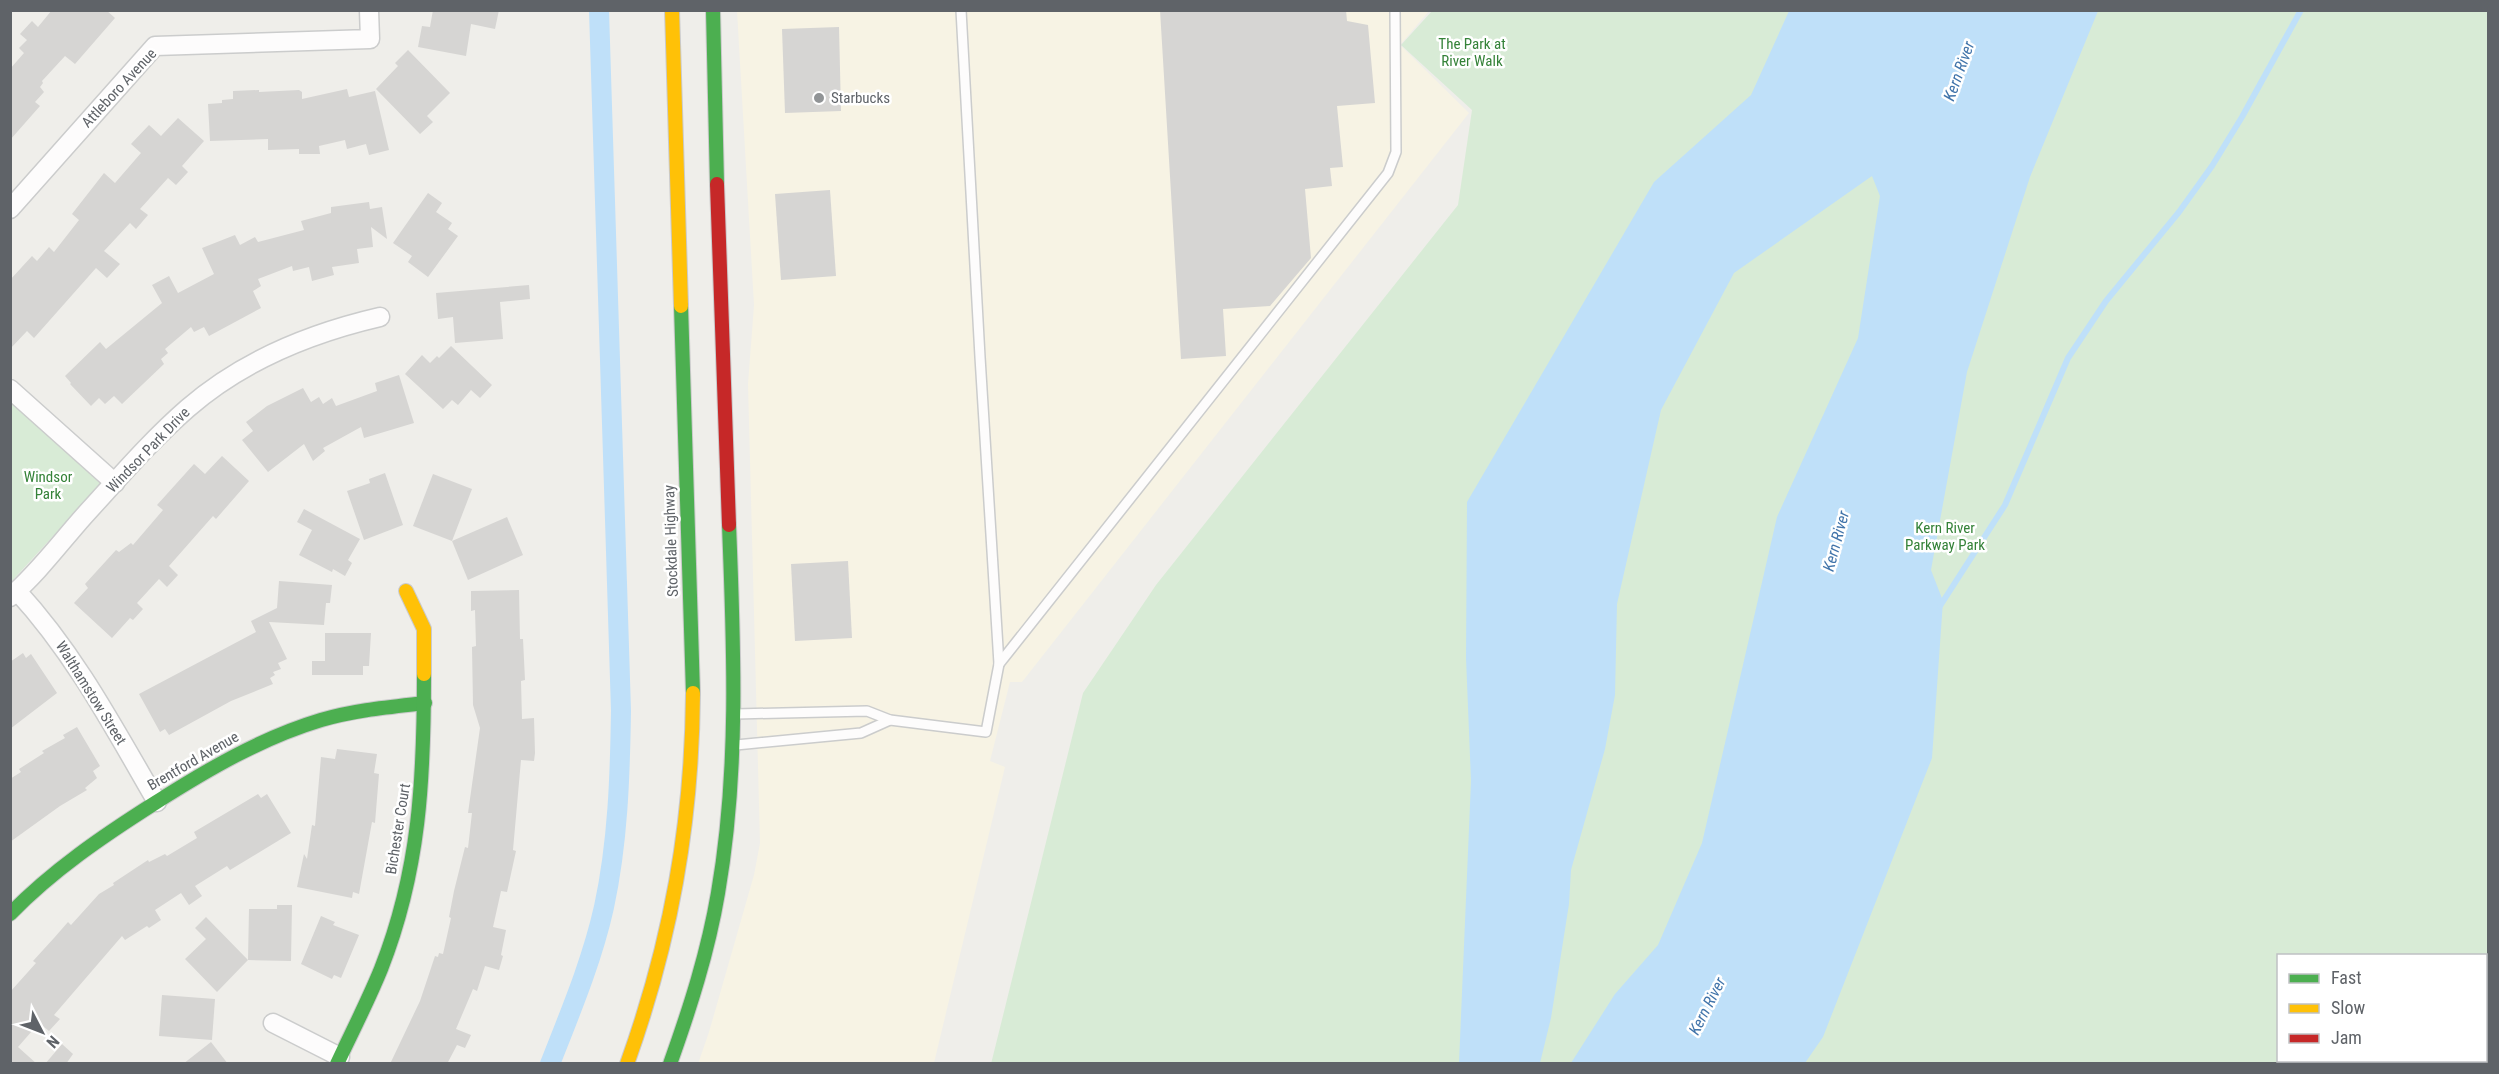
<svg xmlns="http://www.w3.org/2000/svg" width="2499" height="1074" font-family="'Roboto Condensed',sans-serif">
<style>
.commercial{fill:#f7f3e4}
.green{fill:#d8ebd6}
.water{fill:#bfe0f9}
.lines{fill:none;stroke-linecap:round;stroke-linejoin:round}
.stream{stroke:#bfe0f9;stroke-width:6}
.canal{stroke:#bfe0f9;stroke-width:20}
.building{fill:#d6d5d3}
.lane-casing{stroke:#cbcccc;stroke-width:12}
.street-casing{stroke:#cbcccc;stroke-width:21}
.fast-casing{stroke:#cacacb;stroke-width:16}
.slow-casing{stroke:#cacacb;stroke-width:16}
.jam-casing{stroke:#cacacb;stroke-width:16}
.lane{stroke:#fdfcfc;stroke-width:9}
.street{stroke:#fdfcfc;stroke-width:18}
.fast{stroke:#4caf50;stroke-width:14}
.slow{stroke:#ffc107;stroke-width:14}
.jam{stroke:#c62828;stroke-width:14}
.poi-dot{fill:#919496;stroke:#fff;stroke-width:2}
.labels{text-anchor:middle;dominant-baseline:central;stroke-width:5;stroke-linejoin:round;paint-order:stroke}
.park-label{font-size:15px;fill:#348238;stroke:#fff}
.street-label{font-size:15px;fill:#5f6368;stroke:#fff}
.poi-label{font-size:15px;fill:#5f6368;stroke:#fff;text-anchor:start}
.water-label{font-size:16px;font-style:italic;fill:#4174aa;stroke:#fff}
</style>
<rect width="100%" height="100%" fill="#efeeea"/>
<polygon class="commercial" points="737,11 1429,11 1400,45 1469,113 1022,682 1010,682 990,761 1005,767 934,1063 698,1064 709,1032 754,875 760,843 748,384 754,305"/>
<g class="green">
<polygon points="1432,11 2488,11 2488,979 2486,983 2486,956 2278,956 2278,1060 2437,1061 2436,1063 991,1064 1083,693 1156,585 1458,205 1472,110 1401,45"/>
<polygon points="11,402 101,484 11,582 10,402"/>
</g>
<polygon class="water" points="1789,11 2098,11 2030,177 1967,372 1931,570 1943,601 1932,758 1823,1037 1805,1063 1571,1063 1615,994 1658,945 1702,843 1777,517 1858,338 1880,196 1872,176 1734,273 1661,410 1617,604 1615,695 1605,749 1571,870 1569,904 1551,1018 1540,1063 1459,1063 1471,781 1466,658 1467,502 1654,182 1751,95"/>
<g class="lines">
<polyline class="stream" points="1940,606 2005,505 2068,358 2106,301 2179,212 2212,166 2242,117 2301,10"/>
<path class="canal" d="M 550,1064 C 570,1013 592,961 604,907 C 618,842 620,776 621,711 L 599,10"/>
</g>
<g class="building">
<polygon points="52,10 106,10 115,18 75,64 65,56 42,81 43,83 40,87 44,92 35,102 40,106 10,140 10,69 24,53 19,48 27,40 20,34 32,21 38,27"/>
<polygon points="433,10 499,10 495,29 471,24 466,56 418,47 422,26 430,27"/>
<polygon points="1160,10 1346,10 1347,21 1368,25 1375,103 1337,106 1343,167 1330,168 1332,186 1305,189 1311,258 1270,306 1223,309 1226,356 1181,359"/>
<polygon points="839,27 841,111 785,113 782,29"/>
<polygon points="408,50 450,93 427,116 433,122 420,134 376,89 398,66 395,63"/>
<polygon points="347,89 349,97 375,91 389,150 369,155 366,144 347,149 345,140 319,146 320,154 299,154 299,149 268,150 268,139 210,141 208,104 222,103 222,100 233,99 233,91 259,90 259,92 299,90 302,92 302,99"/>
<polygon points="178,118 204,141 182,166 188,172 176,185 168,178 140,209 148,215 136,229 130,223 104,251 120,264 107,278 96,268 34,338 27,331 10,349 10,280 32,256 37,261 49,247 54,252 79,220 72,214 104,173 115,183 141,153 131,144 149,125 161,136"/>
<polygon points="830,190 836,276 781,280 775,194"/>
<polygon points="428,193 442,203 436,212 452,223 448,229 458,236 428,277 408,262 412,256 393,243"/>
<polygon points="369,202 370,209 382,207 387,239 371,227 373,247 357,249 359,263 332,267 334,275 312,281 309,267 293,271 292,266 258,279 261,286 253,291 261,308 209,336 204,327 194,332 191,327 165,349 168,353 161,359 164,364 122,404 114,396 105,404 99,398 91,406 70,384 71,383 65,376 100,342 106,349 162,303 152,285 169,276 178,293 214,274 202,248 235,235 240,245 255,237 258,242 304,230 301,221 331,213 331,207"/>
<polygon points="529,285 530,299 500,302 503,339 455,343 453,317 438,319 436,293"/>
<polygon points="451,346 492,385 480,398 471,390 458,405 452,400 443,409 405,374 422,355 430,363 437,356 439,358"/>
<polygon points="399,375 414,423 364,438 361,427 323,448 325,451 313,461 304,444 268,472 242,440 253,431 246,422 267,406 303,388 311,402 319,397 323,404 332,398 336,406 377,391 375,383"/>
<polygon points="222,456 249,481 216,519 213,516 169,566 178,575 167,587 159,579 137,603 143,609 133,620 130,618 112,638 74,603 88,588 85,584 116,550 119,552 131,543 133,545 163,510 157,505 194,464 205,474"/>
<polygon points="385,473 403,525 364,540 347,491 370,483 369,479"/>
<polygon points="433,474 472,489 452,541 413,526"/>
<polygon points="304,509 360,539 348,560 352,563 345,576 333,569 332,572 299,555 312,530 297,522"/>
<polygon points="507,517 523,555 468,580 452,541"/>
<polygon points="848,561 852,638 795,641 791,564"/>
<polygon points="279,581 332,585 330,603 326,603 324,625 269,622 287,659 278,663 281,669 273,672 275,675 270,678 273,684 231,701 169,735 165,729 160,732 139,694 256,632 251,621 277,608"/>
<polygon points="519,590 520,639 523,639 525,680 521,681 522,719 534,718 535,753 534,761 521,760 513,850 516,851 507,892 501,891 493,927 506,930 501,955 503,956 499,970 485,966 477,991 473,989 456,1029 471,1035 465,1048 457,1045 447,1064 390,1064 420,1001 435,956 438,957 439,953 443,954 451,918 449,917 454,891 465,847 468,848 472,813 468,813 480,728 473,705 472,647 476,646 475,610 471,611 471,591"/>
<polygon points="325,633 371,633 369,666 363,666 363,675 312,675 312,661 325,661"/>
<polygon points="23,653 26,658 31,654 57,693 10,729 10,662"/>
<polygon points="77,727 100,766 93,771 97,778 85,788 87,790 60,806 10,842 10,779 21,772 19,769 44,753 42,751 65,738 63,735"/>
<polygon points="337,749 377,754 374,773 379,774 375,823 372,822 359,894 353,892 352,898 297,887 304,854 307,859 312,825 315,826 321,757 335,759"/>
<polygon points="258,794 261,798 267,794 291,833 230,870 227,866 195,886 202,896 189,905 181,893 155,910 161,920 149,928 147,926 125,940 122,936 54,1015 60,1019 49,1031 39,1023 18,1047 37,1064 10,1064 10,992 36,963 33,961 54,938 68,922 71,925 99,894 114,885 113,883 148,860 149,862 165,854 167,856 197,838 194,832"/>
<polygon points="277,905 292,905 291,961 248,960 217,992 185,959 206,939 195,928 206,917 248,960 249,909 277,909"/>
<polygon points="321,916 335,922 333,925 359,935 341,978 334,975 332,979 301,964"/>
<polygon points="162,995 215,999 212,1040 159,1036"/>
<polygon points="211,1042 228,1064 183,1064"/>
<polygon points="62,1044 73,1054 66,1064 45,1064"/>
</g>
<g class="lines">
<g class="lane-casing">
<g id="lane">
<polyline points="999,664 1388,173 1396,152 1395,10"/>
<polyline points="736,714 867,711 890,720 986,732 999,664 980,357 961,10"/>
<polyline points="736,745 861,733 890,720"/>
</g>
</g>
<g class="street-casing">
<g id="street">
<polyline points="10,209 155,46 370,39 369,10"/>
<polyline points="10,389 115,483"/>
<path d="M 17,591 C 75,654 114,728 157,802"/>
<path d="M 10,597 C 38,573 60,543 84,516 C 118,479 150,441 188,408 C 242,361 311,333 380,317"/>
<polyline points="273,1023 340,1057"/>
</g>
</g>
<g class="fast-casing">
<g id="fast">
<polyline points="713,10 717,184"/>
<polyline points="681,306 693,693"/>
<path d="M 10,914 C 53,870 103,836 155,803 C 207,770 261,738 321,720 C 355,710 390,707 425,703"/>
<path d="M 337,1064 C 352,1032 368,1001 381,969 C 420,870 424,778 424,674"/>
<path d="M 670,1064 C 690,1008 708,952 718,893 C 739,772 734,648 729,525"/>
</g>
</g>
<g class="slow-casing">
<g id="slow">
<polyline points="672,10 681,306"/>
<polyline points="406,591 424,629 424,674"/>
<path d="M 627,1064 C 671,941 692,824 693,693"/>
</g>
</g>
<g class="jam-casing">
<polyline id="jam" points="717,184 729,525"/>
</g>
<use href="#lane" class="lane"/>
<use href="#street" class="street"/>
<use href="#fast" class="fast"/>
<use href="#slow" class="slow"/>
<use href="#jam" class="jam"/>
</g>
<circle class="poi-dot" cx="819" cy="98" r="6"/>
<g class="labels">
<g class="park-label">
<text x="1472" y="44">The Park at<tspan x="1472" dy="17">River Walk</tspan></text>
<text x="48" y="477">Windsor<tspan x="48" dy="17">Park</tspan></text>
<text x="1945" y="528">Kern River<tspan x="1945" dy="17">Parkway Park</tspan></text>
</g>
<g class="street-label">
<text transform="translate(119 88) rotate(-47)">Attleboro Avenue</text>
<text transform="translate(148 450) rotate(-46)">Windsor Park Drive</text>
<text transform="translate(671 541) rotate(-92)">Stockdale Highway</text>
<text transform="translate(91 693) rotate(58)">Walthamstow Street</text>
<text transform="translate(193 761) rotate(-30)">Brentford Avenue</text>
<text transform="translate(398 829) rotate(-81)">Bichester Court</text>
</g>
<g class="poi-label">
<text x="831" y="98">Starbucks</text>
</g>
<g class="water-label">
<text transform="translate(1959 71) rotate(-70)">Kern River</text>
<text transform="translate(1836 541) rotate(-75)">Kern River</text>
<text transform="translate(1707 1006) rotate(-63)">Kern River</text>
</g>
</g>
<rect width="2499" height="1074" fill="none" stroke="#5f6368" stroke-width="24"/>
<rect x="2277" y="954" width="210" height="108" fill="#ffffff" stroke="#bfc1c3" stroke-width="1.5"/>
<rect x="2289" y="974" width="30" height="9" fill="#4caf50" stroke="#bfc1c3" stroke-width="1.5"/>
<text x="2331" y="984" font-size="18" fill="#5f6368">Fast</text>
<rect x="2289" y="1004" width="30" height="9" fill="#ffc107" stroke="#bfc1c3" stroke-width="1.5"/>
<text x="2331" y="1014" font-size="18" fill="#5f6368">Slow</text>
<rect x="2289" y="1034" width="30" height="9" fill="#c62828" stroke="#bfc1c3" stroke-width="1.5"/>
<text x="2331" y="1044" font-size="18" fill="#5f6368">Jam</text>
<g transform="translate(42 1032) rotate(132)" stroke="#ffffff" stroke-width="4.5" paint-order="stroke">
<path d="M0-4.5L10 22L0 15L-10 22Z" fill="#5f6368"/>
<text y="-9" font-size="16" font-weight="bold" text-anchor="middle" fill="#5f6368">N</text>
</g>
</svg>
